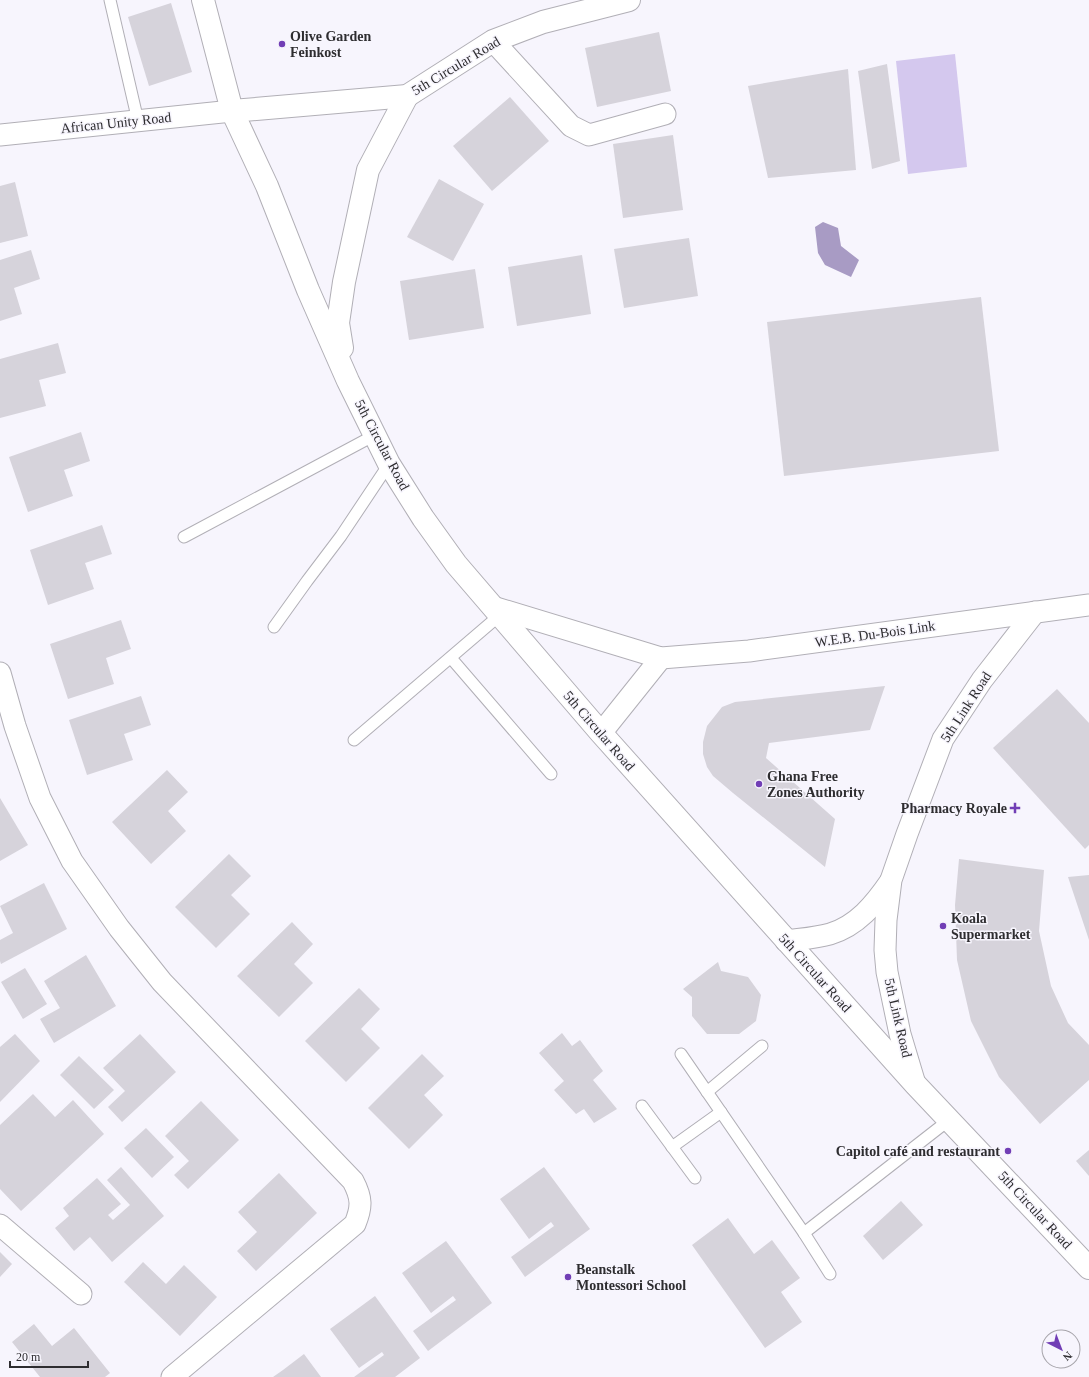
<svg xmlns="http://www.w3.org/2000/svg" width="1089" height="1377" font-family="Georgia,serif">
<style>
.green{fill:#d4c8ee}
.water{fill:#a89bc4}
.building{fill:#d6d3db}
.lines{fill:none;stroke-linecap:round;stroke-linejoin:round}
.service-casing{stroke:#b1afb6;stroke-width:13}
.minor-casing{stroke:#b1afb6;stroke-width:23}
.tertiary-casing{stroke:#b1afb6;stroke-width:24}
.service{stroke:#fff;stroke-width:11}
.minor{stroke:#fff;stroke-width:21}
.tertiary{stroke:#fff;stroke-width:22}
.poi-dot{fill:#713eb5;stroke:#f7f5fd;stroke-width:1.5}
.labels{text-anchor:middle;dominant-baseline:central;stroke-width:3;stroke-linejoin:round;paint-order:stroke}
.poi-label{font-size:14px;font-weight:bold;fill:#2e2d30;stroke:#f7f5fd;text-anchor:start}
.street-label{font-size:14px;fill:#2e2d30;stroke:#f7f5fd}
</style>
<rect width="100%" height="100%" fill="#f7f5fd"/>
<polygon class="green" points="955,54 967,167 908,174 896,61"/>
<polygon class="water" points="823,222 838,228 841,246 859,260 851,277 825,265 818,253 815,227"/>
<g class="building">
<polygon points="171,3 192,72 149,86 128,17"/>
<polygon points="659,32 671,91 597,107 585,48"/>
<polygon points="887,64 900,161 872,169 858,71"/>
<polygon points="848,69 856,170 768,178 748,86"/>
<polygon points="510,97 549,141 492,191 453,146"/>
<polygon points="673,135 683,210 623,218 613,144"/>
<polygon points="439,179 484,204 453,261 407,237"/>
<polygon points="15,182 28,236 0,243 0,186"/>
<polygon points="689,238 698,296 624,308 614,249"/>
<polygon points="31,250 40,279 14,288 22,314 0,321 0,260"/>
<polygon points="582,255 591,314 517,326 508,267"/>
<polygon points="475,269 484,328 409,340 400,281"/>
<polygon points="981,297 999,451 784,476 767,322"/>
<polygon points="58,343 66,373 39,380 46,406 0,418 0,359"/>
<polygon points="81,432 90,461 64,470 73,496 28,512 9,457"/>
<polygon points="102,525 112,554 85,563 94,589 48,605 30,550"/>
<polygon points="121,620 131,649 106,658 114,684 68,699 50,644"/>
<polygon points="885,686 870,730 769,743 766,758 835,819 825,867 733,793 713,776 707,767 703,754 703,742 707,726 722,707 735,702"/>
<polygon points="1057,689 1089,723 1089,845 1085,849 993,748"/>
<polygon points="141,696 151,725 124,734 133,760 87,775 69,720"/>
<polygon points="167,770 188,792 168,811 186,831 151,864 112,822"/>
<polygon points="0,798 28,845 0,861"/>
<polygon points="229,854 251,876 231,895 250,914 216,948 175,907"/>
<polygon points="959,859 1044,870 1039,931 1051,986 1068,1023 1089,1045 1089,1080 1040,1124 999,1077 971,1021 957,960 955,905"/>
<polygon points="1089,875 1089,940 1068,877"/>
<polygon points="44,883 67,929 1,964 0,961 0,940 13,933 0,906"/>
<polygon points="292,922 313,944 294,964 313,983 279,1017 237,976"/>
<polygon points="86,955 116,1006 54,1043 40,1019 60,1008 44,981"/>
<polygon points="718,962 721,971 748,977 761,995 756,1021 739,1034 707,1034 692,1016 692,997 683,989"/>
<polygon points="25,968 47,1004 23,1019 1,982"/>
<polygon points="359,988 380,1009 361,1029 380,1048 346,1082 305,1041"/>
<polygon points="562,1033 572,1046 580,1040 603,1071 593,1080 617,1109 594,1123 584,1109 576,1114 554,1090 564,1081 539,1053"/>
<polygon points="15,1034 40,1061 0,1102 0,1047"/>
<polygon points="140,1034 176,1072 122,1122 108,1107 125,1091 103,1068"/>
<polygon points="422,1054 444,1076 424,1095 443,1115 409,1149 368,1108"/>
<polygon points="79,1056 114,1090 94,1109 60,1075"/>
<polygon points="33,1094 55,1117 73,1100 104,1134 21,1211 0,1189 0,1125"/>
<polygon points="201,1101 239,1140 188,1189 174,1175 189,1161 165,1136"/>
<polygon points="146,1128 174,1157 152,1178 124,1148"/>
<polygon points="1089,1150 1089,1176 1076,1161"/>
<polygon points="121,1167 164,1216 112,1262 90,1237 74,1251 55,1228 69,1216 63,1208 97,1178 121,1204 108,1215 113,1220 130,1205 107,1180"/>
<polygon points="544,1167 590,1229 525,1277 511,1257 554,1226 551,1222 529,1239 500,1199"/>
<polygon points="279,1173 317,1213 256,1271 237,1251 257,1232 238,1212"/>
<polygon points="901,1201 923,1225 883,1260 863,1236"/>
<polygon points="728,1218 754,1254 772,1240 800,1278 781,1292 802,1322 765,1348 692,1245"/>
<polygon points="446,1241 492,1303 428,1351 413,1331 456,1300 453,1296 431,1313 402,1273"/>
<polygon points="0,1252 12,1264 0,1277"/>
<polygon points="143,1262 166,1284 184,1265 217,1297 180,1336 124,1282"/>
<polygon points="375,1296 420,1358 395,1377 354,1377 384,1355 382,1352 359,1368 330,1329"/>
<polygon points="34,1324 52,1346 74,1328 110,1373 105,1377 40,1377 12,1342"/>
<polygon points="304,1354 321,1377 273,1377 283,1370"/>
</g>
<g class="lines">
<g class="service-casing">
<g id="service">
<polyline points="110,0 138,121"/>
<polyline points="184,537 375,435"/>
<polyline points="274,627 307,581 341,536 389,464"/>
<polyline points="451,658 551,774"/>
<polyline points="354,740 500,615"/>
<polyline points="681,1054 804,1233 830,1274"/>
<polyline points="707,1092 762,1046"/>
<polyline points="642,1106 695,1178"/>
<polyline points="672,1147 721,1112"/>
<polyline points="804,1233 949,1120"/>
</g>
</g>
<g class="minor-casing">
<g id="minor">
<polyline points="493,41 571,126 589,135 665,114"/>
<polyline points="0,135 232,111"/>
<polyline points="493,607 661,658 749,651 1089,605"/>
<path d="M 0,673 L 15,726 L 40,798 L 72,861 L 119,928 L 162,982 L 353,1181 C 362,1198 362,1207 355,1224 L 172,1377"/>
<polyline points="601,733 661,658"/>
<path d="M 786,941 C 800,939 816,938 830,934 C 857,926 875,904 890,882"/>
<polyline points="915,1084 900,1034 887,972 885,950 886,920 891,880 907,834 943,739 982,680 1035,612"/>
<polyline points="0,1225 81,1294"/>
</g>
</g>
<g class="tertiary-casing">
<g id="tertiary">
<polyline points="203,0 232,111 267,186 308,290 348,381 389,464 423,518 456,564 601,733 915,1084 1089,1268"/>
<polyline points="232,111 407,96 493,41 543,22 629,0"/>
<polyline points="342,348 338,323 344,282 368,170 407,96"/>
</g>
</g>
<use href="#service" class="service"/>
<use href="#minor" class="minor"/>
<use href="#tertiary" class="tertiary"/>
</g>
<g class="poi-dot">
<circle cx="282" cy="44" r="4"/>
<circle cx="759" cy="784" r="4"/>
<path d="M1013 802h4v4h4v4h-4v4h-4v-4h-4v-4h4z"/>
<circle cx="943" cy="926" r="4"/>
<circle cx="1008" cy="1151" r="4"/>
<circle cx="568" cy="1277" r="4"/>
</g>
<g class="labels">
<g class="poi-label">
<text x="290" y="36">Olive Garden<tspan x="290" dy="16">Feinkost</tspan></text>
<text x="767" y="776">Ghana Free<tspan x="767" dy="16">Zones Authority</tspan></text>
<text x="1007" y="808" text-anchor="end">Pharmacy Royale</text>
<text x="951" y="918">Koala<tspan x="951" dy="16">Supermarket</tspan></text>
<text x="1000" y="1151" text-anchor="end">Capitol café and restaurant</text>
<text x="576" y="1269">Beanstalk<tspan x="576" dy="16">Montessori School</tspan></text>
</g>
<g class="street-label">
<text transform="translate(456 66) rotate(-31)">5th Circular Road</text>
<text transform="translate(116 123) rotate(-6)">African Unity Road</text>
<text transform="translate(382 445) rotate(62)">5th Circular Road</text>
<text transform="translate(875 634) rotate(-8)">W.E.B. Du-Bois Link</text>
<text transform="translate(966 707) rotate(-57)">5th Link Road</text>
<text transform="translate(599 731) rotate(49)">5th Circular Road</text>
<text transform="translate(815 973) rotate(48)">5th Circular Road</text>
<text transform="translate(898 1018) rotate(77)">5th Link Road</text>
<text transform="translate(1035 1210) rotate(47)">5th Circular Road</text>
</g>
</g>
<g transform="translate(1061 1349) rotate(138)"><circle r="19" fill="#f7f5fd" stroke="#a7a5ab"/>
<path d="M0-3L7 15L0 10L-7 15Z" fill="#713eb5"/>
<text y="-6" font-size="11" font-weight="bold" text-anchor="middle" fill="#2e2d30">N</text>
</g>
<path d="M10 1361v6h78v-6" fill="none" stroke="#2e2d30" stroke-width="2"/>
<text x="16" y="1361" font-size="12" fill="#2e2d30" stroke="#f7f5fd" stroke-width="3" paint-order="stroke">20 m</text>
</svg>
